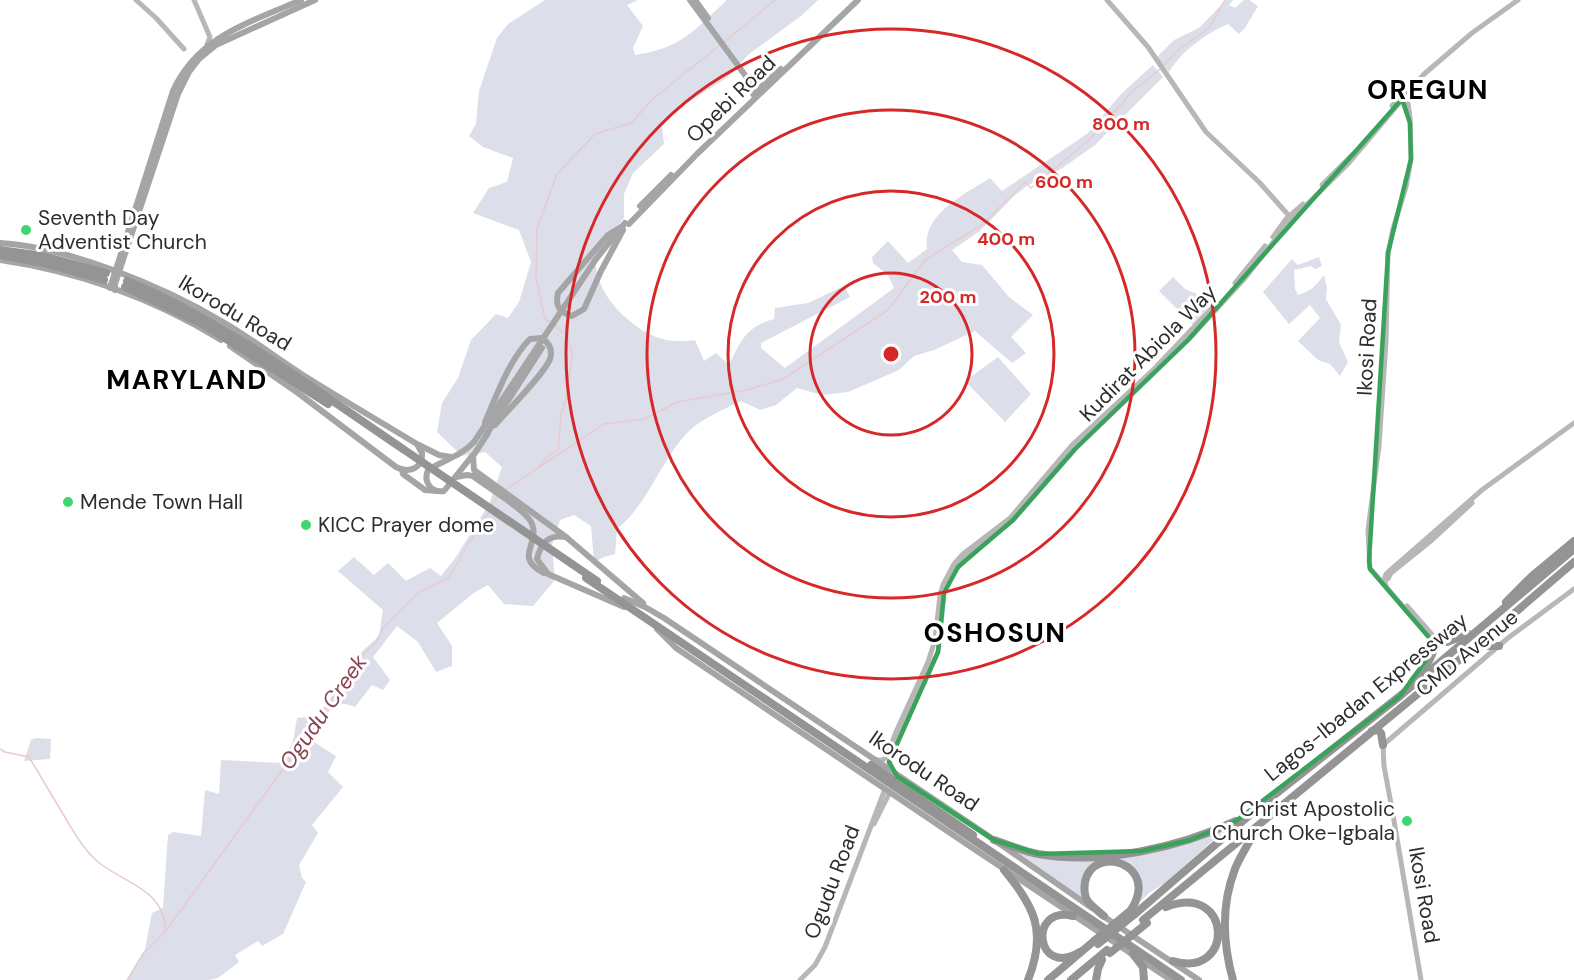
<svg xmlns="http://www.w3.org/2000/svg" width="1574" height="980" font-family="'DM Sans',sans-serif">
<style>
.green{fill:#dcdeea}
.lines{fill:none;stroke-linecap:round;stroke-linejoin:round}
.stream{stroke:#e8cad0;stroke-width:1.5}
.secondary{stroke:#b7b7b7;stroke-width:5}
.primary{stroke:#a5a5a5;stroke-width:6}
.highway{stroke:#949494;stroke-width:8}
.primary-bridge{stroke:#a5a5a5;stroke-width:6}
.highway-bridge{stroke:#949494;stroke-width:8}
.marked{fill:none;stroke:#39a35c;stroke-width:4.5;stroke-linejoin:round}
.ring{fill:none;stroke:#d62828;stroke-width:3}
.poi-dot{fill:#3ed670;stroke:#fff;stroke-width:2}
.labels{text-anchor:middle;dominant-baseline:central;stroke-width:6;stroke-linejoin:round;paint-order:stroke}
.street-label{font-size:21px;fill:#2d2d2d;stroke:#fff}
.poi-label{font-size:21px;fill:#2d2d2d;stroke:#fff;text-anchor:start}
.water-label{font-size:22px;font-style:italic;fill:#884251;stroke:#fff}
.district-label{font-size:27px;font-weight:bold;letter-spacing:1.5px;fill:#000;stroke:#fff}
.centre{fill:#d62828;stroke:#fff;stroke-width:3}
.ring-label{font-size:18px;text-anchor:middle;font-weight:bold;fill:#d62828;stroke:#fff;stroke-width:6;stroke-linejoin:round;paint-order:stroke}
</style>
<rect width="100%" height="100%" fill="#fff"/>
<g class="green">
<path d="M 545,0 L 638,0 L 627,5 L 643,26 L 633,48 L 635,55 C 682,48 693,31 727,0 L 818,0 L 801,16 L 749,54 L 728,77 L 674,111 L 662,127 L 664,144 L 633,173 L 624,194 L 624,218 C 615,229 595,250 596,265 C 597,295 631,329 659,338 C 671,342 683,342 695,340 L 704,361 L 716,353 L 729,365 C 741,340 746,327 774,319 L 775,308 L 808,303 L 844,286 L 850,297 L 761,343 L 761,348 L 785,368 L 894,288 L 888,275 L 873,263 L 872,257 L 888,241 L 908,263 L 927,249 C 922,214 965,194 990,178 L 1002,191 L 1087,134 L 1123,92 L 1153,65 L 1163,77 L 1095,145 L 1061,169 L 1028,185 L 1014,196 L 980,231 L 952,250 L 962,262 L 982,265 L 1009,297 L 1033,315 L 1011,337 L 1026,353 L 1012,363 L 975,331 L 934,350 L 914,356 L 899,370 L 848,392 L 822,395 L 797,388 L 776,405 L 760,410 L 741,401 C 723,410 702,418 688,432 C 660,461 649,503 617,529 L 615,554 L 604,557 L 594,562 L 591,526 L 574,515 L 560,520 L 552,545 L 555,580 L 533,606 L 504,604 L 488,585 L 475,592 L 437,623 L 452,646 L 452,666 L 436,672 L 418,642 L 397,626 L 373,657 L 390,680 L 383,690 L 372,685 L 355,707 L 346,704 L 334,704 L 309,739 L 336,756 L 328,772 L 343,787 L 312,825 L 318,833 L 299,865 L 302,878 L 306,882 L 283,934 L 262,946 L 258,941 L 235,955 L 239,962 L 218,978 L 209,980 L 126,980 L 145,949 L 152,913 L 163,908 L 168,835 L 173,832 L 201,836 L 205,790 L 219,794 L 221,760 L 281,763 L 293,741 L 297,718 L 317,716 L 329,701 L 354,659 L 379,636 L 383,610 L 338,571 L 354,557 L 374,575 L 388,563 L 406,581 L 430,568 L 441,576 L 456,557 L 489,504 L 502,467 L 485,452 L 462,456 L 437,432 L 442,403 L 458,378 L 471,340 L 496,314 L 508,318 L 519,302 L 531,262 L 519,230 L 473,213 L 489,188 L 507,182 L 513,158 L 483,147 L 469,136 L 476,124 L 479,91 L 497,38 L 508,24 Z"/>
<path d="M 1226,0 L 1233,0 L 1229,5 L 1235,8 L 1244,0 L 1249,0 L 1258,6 L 1245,28 L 1239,34 L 1228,24 C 1205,34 1182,51 1169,72 L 1157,57 L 1174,40 L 1199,28 Z"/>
<path d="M 1319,257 L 1322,266 L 1315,269 L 1311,266 L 1294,270 L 1295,289 L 1298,295 C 1311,291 1316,286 1324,275 L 1327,288 L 1326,299 L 1341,325 L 1339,342 L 1348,362 L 1340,376 L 1330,364 L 1318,360 L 1298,341 L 1320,318 L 1310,305 L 1289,324 L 1263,292 L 1292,259 L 1298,265 Z"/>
<polygon points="1173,277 1185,289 1202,296 1209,306 1193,325 1159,291"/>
<polygon points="998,357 1031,394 1005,422 965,381"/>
<polygon points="36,738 51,739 50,759 24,761 31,740"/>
<path d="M 1226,829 L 1165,883 L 1149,893 L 1140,902 C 1145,876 1136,876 1118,860 L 1088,870 L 1085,900 L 1010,848 L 1096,858 Z"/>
</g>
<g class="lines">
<g class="stream">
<polyline points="724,42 775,0"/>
<polyline points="1163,66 1181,48 1210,27 1225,0"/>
<polyline points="550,322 545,319 536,278 537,229 557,174 595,134 631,123 654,98 720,45"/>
<polyline points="538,468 545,459 558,450 561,414 566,399 572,356 568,336 554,325"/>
<polyline points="505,490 604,424 645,419 677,402 747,390 783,379 888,310 925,260 983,224 1025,182 1031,188 1089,140 1133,91 1160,69"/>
<polyline points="492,506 497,497"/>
<path d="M 0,749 L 5,752 L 29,757 C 42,779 56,802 69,824 C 77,837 85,851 97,861 C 121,882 165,889 165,929"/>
<polyline points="128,980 142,955 165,932 320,718 357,660 376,642 383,628 419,592 449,578 468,544 490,510"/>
</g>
<g class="secondary">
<polyline points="136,0 156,18 184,49"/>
<polyline points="194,0 210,37 207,45"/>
<polyline points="1107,0 1148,47 1206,132 1259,182 1291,218"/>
<polyline points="1392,106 1411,84"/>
<polyline points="1322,185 1352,155"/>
<polyline points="1273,237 1286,219 1303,204"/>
<polyline points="1235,283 1265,246"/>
<polyline points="1388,579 1391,573 1432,540 1472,503"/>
<polyline points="1387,588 1370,568 1368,530 1379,446 1386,341 1388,253 1393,229 1406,187 1411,159 1410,117 1408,104 1402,95"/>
<polyline points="1407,606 1435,638"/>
<polyline points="1432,640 1387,588 1384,580 1386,574 1482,490 1574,423"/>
<polyline points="875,760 883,760 887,756 896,732 928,662 935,640 940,595 943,585 954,564 963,554 1010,518 1072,445 1154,369 1212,308"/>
<polyline points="892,770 889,762 896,742 938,652 944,593 951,576 958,567 966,557 1013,520 1075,449 1188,340 1245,278 1289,222 1348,164 1423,75 1472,33 1518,0"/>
<polyline points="874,824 890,792"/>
<polyline points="800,980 815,965 825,947 885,789"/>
<polyline points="1421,980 1392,809 1384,766 1383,745 1508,638 1574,589"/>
</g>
<g class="primary">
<polyline points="690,0 753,86 755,93"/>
<polyline points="695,0 708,18"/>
<polyline points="753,94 781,69"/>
<polyline points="640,206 671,175"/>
<polyline points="629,224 697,154 858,0"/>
<path d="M 621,227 L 608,235 L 558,293 C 555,306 559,312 572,316 L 584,309 L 601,271 L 623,230"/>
<path d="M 0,243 C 69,247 164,287 223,322 C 251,338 276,358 303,375 C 341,399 379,421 417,444 L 422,453 C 423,468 409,474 396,467 L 298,393 L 230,346"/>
<path d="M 0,260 C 77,271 155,299 221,340"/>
<path d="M 110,288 L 173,91 C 198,36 249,23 301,0"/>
<polyline points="115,290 115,284 178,94 189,72 199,59 216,45 315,0"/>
<path d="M 485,422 C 497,395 509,360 530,339 L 542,338 C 549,343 553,350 550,359 C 545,373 507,411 495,425"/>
<polyline points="488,433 473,456 474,470 566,537 643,603"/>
<polyline points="419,445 439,455 451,457"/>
<path d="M 472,456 L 444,491 C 431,493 423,482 428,470 C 444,460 461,456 474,442"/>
<polyline points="402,470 403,474 425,490 437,491"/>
<path d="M 456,477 L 467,475 L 473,476 C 485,486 528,511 532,524 C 540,545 513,557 544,573"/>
<path d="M 566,537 C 549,534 541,542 537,559 L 548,574 L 624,607"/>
<polyline points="624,598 645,607 664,618 987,835 1092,908"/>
<polyline points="657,629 676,648 974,849 1171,980"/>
<polyline points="1100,914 1199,980"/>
</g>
<g class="highway">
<polyline points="0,250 43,256 106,273"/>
<polyline points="0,255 43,263 104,280"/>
<path d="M 127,281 C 227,323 314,389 403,449"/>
<polyline points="125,287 204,325 328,404"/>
<polyline points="586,578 1181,980"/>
<polyline points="1506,602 1532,576 1574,541"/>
<polyline points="1435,638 1447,642 1468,634"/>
<polyline points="1476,646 1499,646"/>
<path d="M 1412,682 C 1420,672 1440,653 1432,640"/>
<polyline points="1372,731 1378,730 1381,733 1383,745"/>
<polyline points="871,765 973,835"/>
<path d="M 994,840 C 1009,845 1023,851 1038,854 C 1102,865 1178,848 1236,821"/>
<path d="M 1004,870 C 1035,907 1047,932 1028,980"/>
<path d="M 1166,907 C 1233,881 1235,980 1173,961"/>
<polyline points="1135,914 1259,807 1400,696 1574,549"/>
<path d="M 1073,916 C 1027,905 1036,979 1080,952"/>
<path d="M 1104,916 C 1098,911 1091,906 1087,900 C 1084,894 1084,888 1085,882 C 1093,843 1161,864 1131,910"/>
<polyline points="1143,920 1476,646 1574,562"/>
<polyline points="1133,954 1143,967 1144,980"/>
<polyline points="1048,980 1094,941"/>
<polyline points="1071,980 1107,950"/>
<polyline points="1096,980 1098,969 1102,960"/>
<path d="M 1233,980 C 1223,944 1221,905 1235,869 C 1239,858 1247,847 1252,836"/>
</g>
<g class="primary-bridge">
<polyline points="486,435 542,348"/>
<polyline points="474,442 596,259 625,223"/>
</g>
<g class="highway-bridge">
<polyline points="403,449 597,581"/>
<polyline points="1094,941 1131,910"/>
<polyline points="1098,944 1135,914"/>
<polyline points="1110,953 1147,923"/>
</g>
</g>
<path class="marked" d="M 1402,99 L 1410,123 L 1411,159 L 1388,253 L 1369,561 L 1370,569 L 1433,642 L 1434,649 L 1400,696 L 1236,821 L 1190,840 L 1142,851 L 1039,854 L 994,840 L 897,776 L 889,762 L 938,652 L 944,593 L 958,567 L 1013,520 L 1075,449 L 1188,340 Z"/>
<g class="ring">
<circle cx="891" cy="354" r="81"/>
<circle cx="891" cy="354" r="163"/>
<circle cx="891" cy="354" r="244"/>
<circle cx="891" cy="354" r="325"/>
</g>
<g class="poi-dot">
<circle cx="26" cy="230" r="6"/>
<circle cx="68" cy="502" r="6"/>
<circle cx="306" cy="525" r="6"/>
<circle cx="1407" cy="821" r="6"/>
</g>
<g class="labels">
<g class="street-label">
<text transform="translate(731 99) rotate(-44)">Opebi Road</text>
<text transform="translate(235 313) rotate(31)">Ikorodu Road</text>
<text transform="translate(1367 347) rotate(-87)">Ikosi Road</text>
<text transform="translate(1148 353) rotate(-45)">Kudirat Abiola Way</text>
<text transform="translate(1467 653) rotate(-39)">CMD Avenue</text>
<text transform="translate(1366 697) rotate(-39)">Lagos-Ibadan Expressway</text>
<text transform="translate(924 771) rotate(34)">Ikorodu Road</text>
<text transform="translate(832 882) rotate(-69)">Ogudu Road</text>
<text transform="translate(1424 895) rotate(80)">Ikosi Road</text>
</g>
<g class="poi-label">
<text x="38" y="218">Seventh Day<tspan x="38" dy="24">Adventist Church</tspan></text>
<text x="80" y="502">Mende Town Hall</text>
<text x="318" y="525">KICC Prayer dome</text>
<text x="1395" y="809" text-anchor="end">Christ Apostolic<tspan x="1395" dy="24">Church Oke-Igbala</tspan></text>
</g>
<g class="water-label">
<text transform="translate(323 712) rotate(-55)">Ogudu Creek</text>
</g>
<g class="district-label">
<text x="1428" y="89">OREGUN</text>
<text x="187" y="379">MARYLAND</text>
<text x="995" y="632">OSHOSUN</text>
</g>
</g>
<circle cx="891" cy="354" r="9" class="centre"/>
<g class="ring-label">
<text x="1121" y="130">800 m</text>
<text x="1064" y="188">600 m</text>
<text x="1006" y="245">400 m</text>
<text x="948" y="303">200 m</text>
</g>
</svg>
